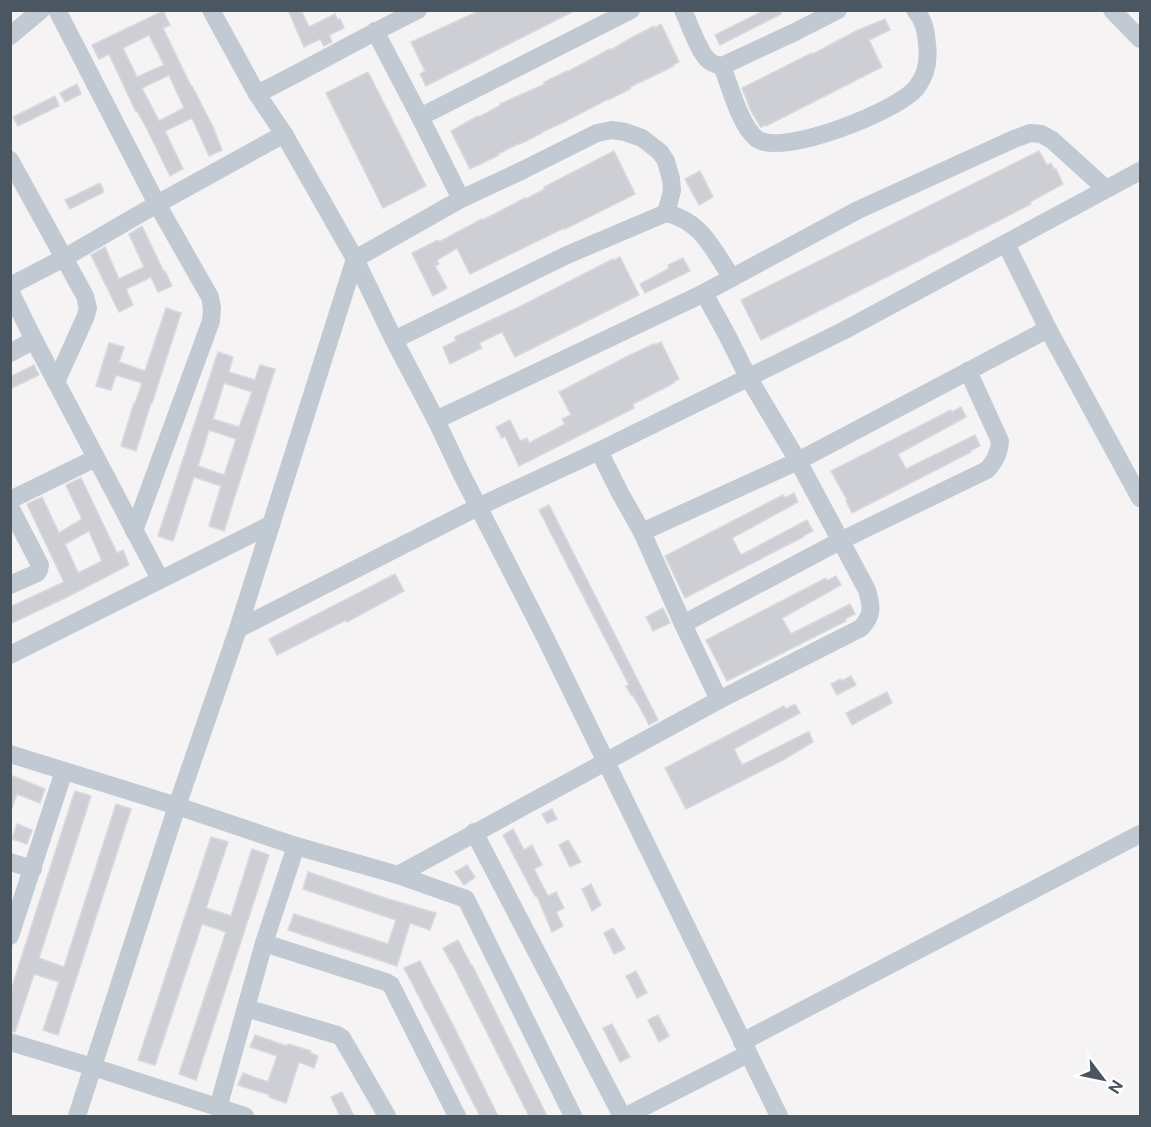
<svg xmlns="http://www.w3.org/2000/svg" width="1151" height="1127" font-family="'Public Sans',sans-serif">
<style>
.building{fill:#cdcfd5;stroke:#d7d9de;stroke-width:1.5;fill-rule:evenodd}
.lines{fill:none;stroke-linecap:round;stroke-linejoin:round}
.minor{stroke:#c1cad2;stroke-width:18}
</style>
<rect width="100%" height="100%" fill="#f5f3f3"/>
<g class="building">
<polygon points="288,10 301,10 309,27 335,14 338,20 340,19 344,28 329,35 332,42 324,46 320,39 304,47"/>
<polygon points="481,10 576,10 426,86 420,74 425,71 411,42"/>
<polygon points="765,10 780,10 781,14 720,45 715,35"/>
<path d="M 163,11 L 170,25 L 163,28 L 191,86 L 192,86 L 213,127 L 222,150 L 209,156 L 192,118 L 165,131 L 183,169 L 170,176 L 147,129 L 137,111 L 136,112 L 109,54 L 99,59 L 92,45 ZM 149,35 L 164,65 L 137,77 L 123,48 ZM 169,75 L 184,108 L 159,121 L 142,88 Z"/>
<polygon points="885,19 890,30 869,40 882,67 766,126 765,125 761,127 760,126 751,111 742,88 812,53 813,54 856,31"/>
<polygon points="661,24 679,62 673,65 674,66 630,87 630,89 608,100 608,99 564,122 542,132 542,133 520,144 520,143 498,154 499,155 470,169 451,131 478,116 479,117 501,105 500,104 545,84 544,82 567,71 567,72 610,49 611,50 631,38 654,26 655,28"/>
<polygon points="368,72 426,186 383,208 326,93"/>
<polygon points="77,84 81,94 65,102 60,93"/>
<polygon points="55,96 59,106 18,126 13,117"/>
<polygon points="614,151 635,194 565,229 564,228 470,274 457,248 437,260 439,264 435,266 447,288 433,296 412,253 438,240 439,242 482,219 483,220 525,198 526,199 545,189 544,187"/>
<polygon points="1039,151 1047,165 1051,163 1054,169 1056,169 1063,184 1030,202 1031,204 994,223 761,340 741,300"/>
<polygon points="700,171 713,197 699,205 685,179"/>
<polygon points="100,183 104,192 70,209 65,200"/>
<polygon points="142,226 164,272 165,271 172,286 158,292 151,277 126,289 133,305 119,312 91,255 105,247 119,279 144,267 129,234"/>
<polygon points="620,257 639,295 515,357 502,332 479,343 482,348 450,364 443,347 456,341 455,337 525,304 613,259 613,261"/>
<polygon points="683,258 690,271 645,293 640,284 668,269 669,267 668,265"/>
<polygon points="166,308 181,313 152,403 151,403 136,451 121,446 134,403 135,404 142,383 116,375 111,390 96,386 109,343 124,347 119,362 145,371"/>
<polygon points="661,342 679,379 673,382 674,383 633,404 634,408 519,466 505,436 502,438 496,427 510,420 520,441 527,438 529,443 556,429 565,424 562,419 571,415 559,392 626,357 654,344 655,345"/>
<path d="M 218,352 L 233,357 L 229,372 L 255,380 L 260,365 L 275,369 L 224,531 L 209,526 L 221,486 L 194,477 L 173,541 L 158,536 ZM 224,383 L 252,392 L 239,427 L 213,419 ZM 209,430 L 236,439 L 224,475 L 198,466 Z"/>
<polygon points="34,365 39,375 10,389 10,377"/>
<polygon points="961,407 966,417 898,454 906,469 975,435 980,446 970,451 971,452 852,513 846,501 847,500 831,471 951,410 952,412"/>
<path d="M 81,478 L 117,553 L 123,550 L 129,565 L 67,597 L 10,624 L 10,607 L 64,582 L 27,504 L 42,497 L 59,533 L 82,519 L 66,485 ZM 89,531 L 102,561 L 78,573 L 65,544 Z"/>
<polygon points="794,493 798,502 732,538 741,555 807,520 813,531 803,536 803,537 685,598 665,556 783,495 785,498"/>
<polygon points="549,505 658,720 649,725 638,704 632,694 631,695 626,686 629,685 539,510"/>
<polygon points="395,574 404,591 347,622 346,620 277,655 269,639"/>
<polygon points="836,576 841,585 782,618 791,634 850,604 855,614 845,619 846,621 727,681 706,640 826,578 827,581"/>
<polygon points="663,608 670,623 653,631 646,617"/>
<polygon points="851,676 856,685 837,695 831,684 841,679 842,681"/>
<polygon points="887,692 892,703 852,725 846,713"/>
<polygon points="795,704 800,713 734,749 742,765 806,733 809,732 813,742 783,760 686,809 665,768 784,706 786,709"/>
<polygon points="10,775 45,789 40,803 17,794 12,808 10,808"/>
<polygon points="75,791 91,796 39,958 64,967 116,804 131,809 58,1035 43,1030 59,982 34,974 15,1032 10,1031 10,993"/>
<polygon points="552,809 557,819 547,823 542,814"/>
<polygon points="17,824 32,830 27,844 12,839"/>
<polygon points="513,829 524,850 532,845 542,865 534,869 548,896 556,892 564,908 556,912 563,926 552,932 537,896 535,896 503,835"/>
<polygon points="211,837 228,842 206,908 231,916 252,849 269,855 196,1080 179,1074 226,932 202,924 155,1065 138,1060"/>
<polygon points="568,840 581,862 570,867 559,845"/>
<polygon points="467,865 475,877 464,885 455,872"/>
<polygon points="308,872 388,899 436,913 430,930 410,923 397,966 288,930 294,914 388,944 396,920 303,889"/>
<polygon points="591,884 601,905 592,911 582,889"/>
<polygon points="613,928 625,949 614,954 604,933"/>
<polygon points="458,940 471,965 472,965 547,1116 529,1116 452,963 451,963 443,948"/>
<polygon points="420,961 455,1029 498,1116 480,1116 412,983 404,968"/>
<polygon points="636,971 647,993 637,998 626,976"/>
<polygon points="658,1015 669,1036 659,1042 648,1020"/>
<polygon points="612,1024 630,1057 620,1062 603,1028"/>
<polygon points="255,1035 287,1046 288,1044 311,1051 310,1053 318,1056 314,1068 299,1062 286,1103 269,1097 270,1095 238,1085 243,1073 268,1082 277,1056 250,1047"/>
<polygon points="342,1092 354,1116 340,1116 331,1097"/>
</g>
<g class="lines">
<g class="minor">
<polyline points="57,10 157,204 210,297 212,308 211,321 134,531"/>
<polyline points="211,10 257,94 284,134 355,259 394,340 436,420 461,473 545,637 779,1116"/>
<path d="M 683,10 C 689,23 699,52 708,60 C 712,64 717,65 722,66 L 795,32 L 838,10"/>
<polyline points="1112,10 1140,39"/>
<polyline points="375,31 420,117 461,199"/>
<polyline points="10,36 41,10"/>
<path d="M 722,66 C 730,86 740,126 757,139 C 782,157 899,111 917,87 C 926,75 929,59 927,44 C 926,31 924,20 915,10"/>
<path d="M 257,94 C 311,67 363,37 418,10"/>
<polyline points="420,117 631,10"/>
<polyline points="10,160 85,296 88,308 85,318 56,382"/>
<polyline points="1006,244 1048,329 1140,498"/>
<polyline points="10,286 64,258 157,204 284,134"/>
<polyline points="10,291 34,340 160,579"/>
<path d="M 394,340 L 567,255 L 666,213 C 702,221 713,250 732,278"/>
<polyline points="10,353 34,340"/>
<polyline points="436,420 698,296 858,210 1014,139 1030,133 1041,134 1052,140 1106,189"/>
<polyline points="599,451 620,493 642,532 798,461 1048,329"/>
<polyline points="10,500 96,458"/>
<polyline points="10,507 40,565 39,570 37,573 10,585"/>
<path d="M 642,532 L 683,624 L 719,700 L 861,628 C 873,615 872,607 867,590 L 798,461 L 748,377 L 727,335 L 704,293"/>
<path d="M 683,624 L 840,541 L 987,470 C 995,461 999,454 1000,441 L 968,371"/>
<polyline points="238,629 478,507 599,451 843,331 1140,171"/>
<polyline points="10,655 270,525"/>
<polyline points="10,754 177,806 296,846 398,875 466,899 573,1116"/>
<polyline points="474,832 622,1116"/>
<polyline points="10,862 33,869"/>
<polyline points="398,875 719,700"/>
<polyline points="10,936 64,771"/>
<polyline points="264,943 386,982 391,985 457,1116"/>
<polyline points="246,1008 337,1035 342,1038 387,1116"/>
<polyline points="10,1042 93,1067 245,1116"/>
<polyline points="742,1042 1140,834"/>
<polyline points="218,1108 264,943 296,846"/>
<polyline points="77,1116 177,806 238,629 355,259 461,199 523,170 597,133 612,130 625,132 642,138 660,152 666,161 671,179 672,191 666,213"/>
<polyline points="626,1116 748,1054"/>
</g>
</g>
<rect width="1151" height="1127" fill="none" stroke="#4a5661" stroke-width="24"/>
<g transform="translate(1103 1079) rotate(122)" stroke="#ffffff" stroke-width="4.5" paint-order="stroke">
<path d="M0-4.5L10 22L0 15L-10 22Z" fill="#4a5661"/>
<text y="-9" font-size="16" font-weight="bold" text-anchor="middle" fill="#4a5661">N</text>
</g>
</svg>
